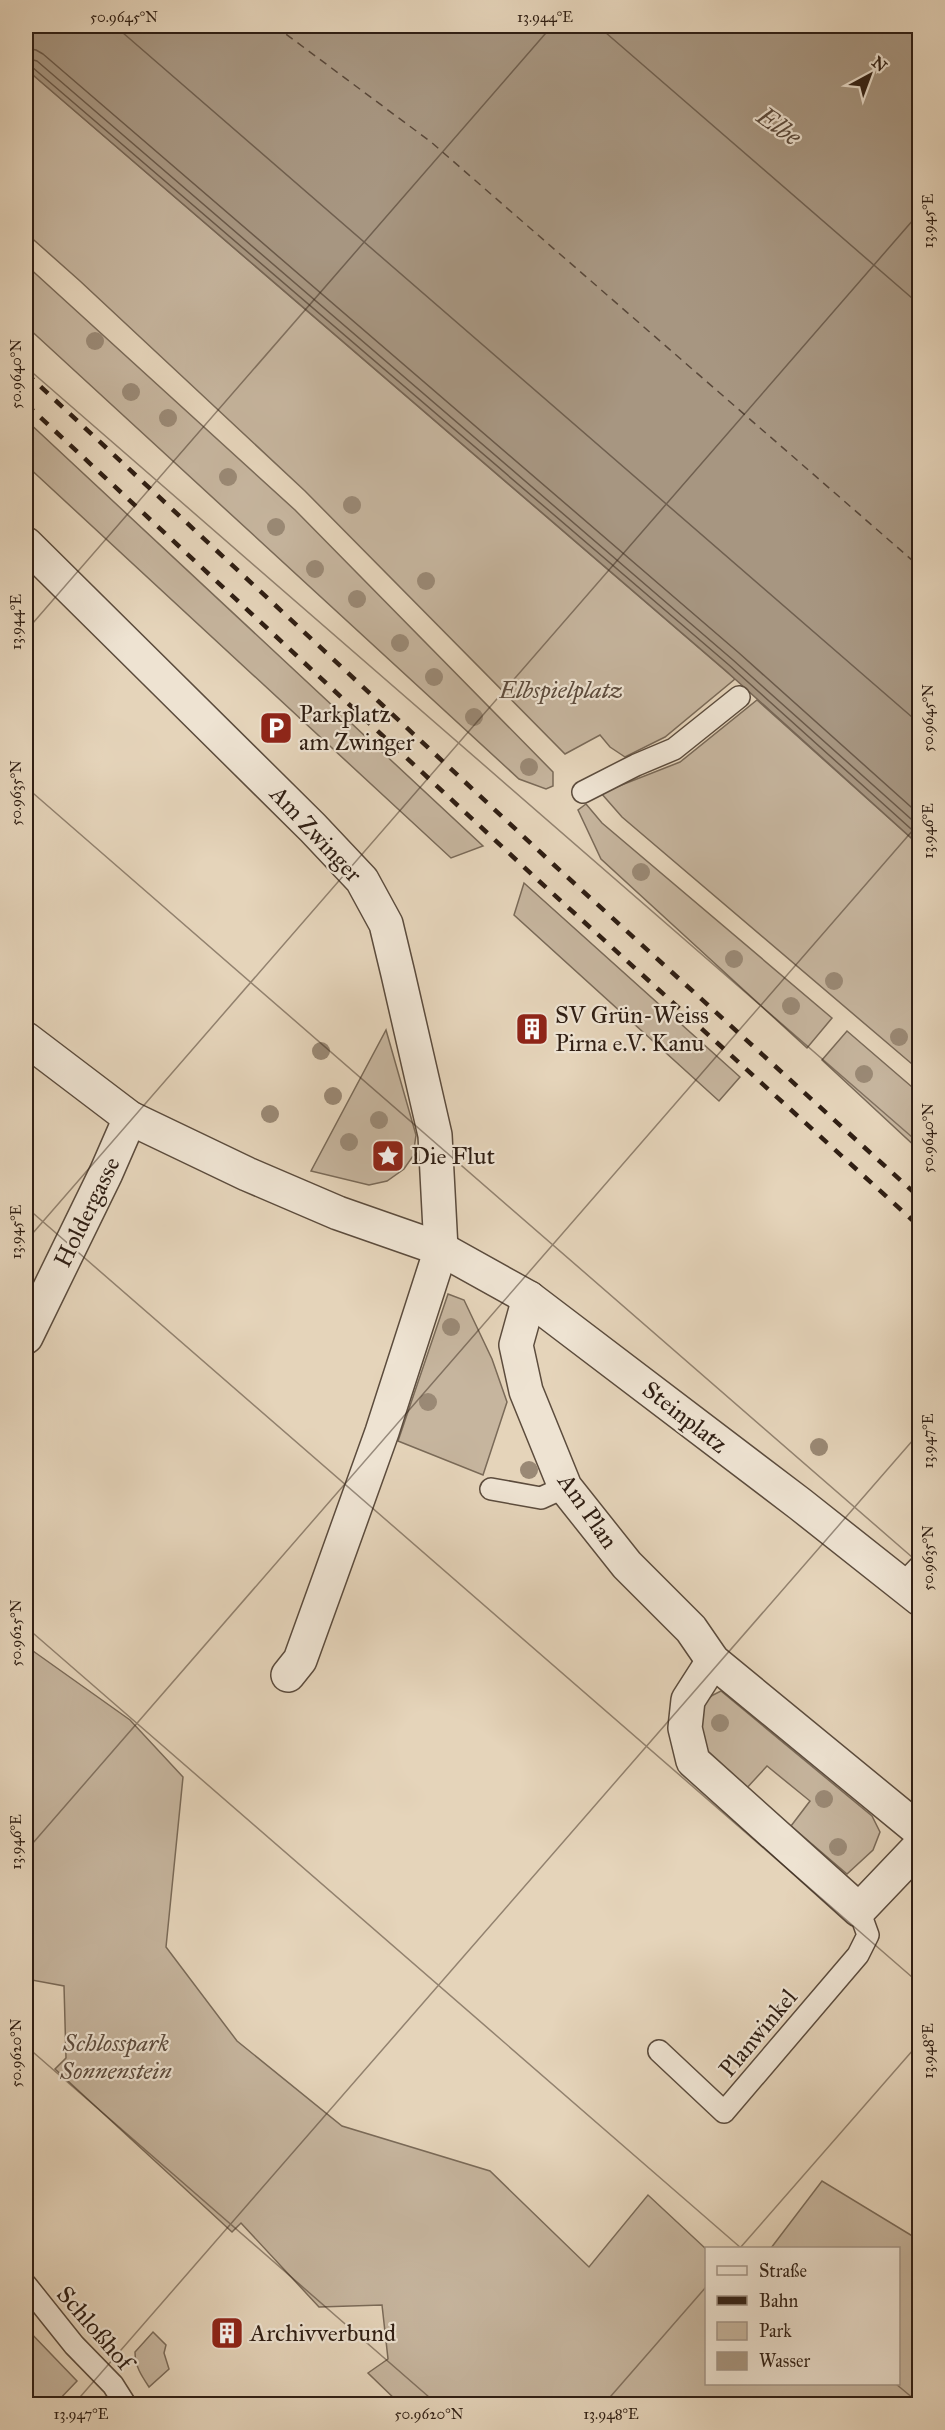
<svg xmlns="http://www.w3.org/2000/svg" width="945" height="2430" font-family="'IM FELL Great Primer',serif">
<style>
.green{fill:#c6b59e;stroke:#7a6a58;stroke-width:1.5}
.water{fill:#a79681;stroke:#765;stroke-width:1.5}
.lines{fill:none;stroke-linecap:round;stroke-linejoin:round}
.shore{stroke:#6b5a4a;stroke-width:1.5}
.ferry{stroke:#59483a;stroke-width:1.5;stroke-dasharray:8 6;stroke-linecap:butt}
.service-casing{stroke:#5c4c3d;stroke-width:24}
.minor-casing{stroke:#5c4c3d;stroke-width:36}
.service{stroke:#eee3d2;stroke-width:21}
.minor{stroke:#eee3d2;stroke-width:33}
.rail{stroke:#2f1e13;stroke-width:4.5;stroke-dasharray:10 10;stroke-linecap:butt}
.tree{fill:#9a8975}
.ticks{fill:none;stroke:#2f1e13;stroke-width:1.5;stroke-opacity:0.45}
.labels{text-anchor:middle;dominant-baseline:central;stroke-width:4.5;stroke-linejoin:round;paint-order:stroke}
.park-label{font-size:24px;font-style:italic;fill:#5c4b3d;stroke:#eee3d2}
.poi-label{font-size:24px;fill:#2f1e13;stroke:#eee3d2;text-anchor:start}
.street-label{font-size:24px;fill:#2f1e13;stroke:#eee3d2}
.water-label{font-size:26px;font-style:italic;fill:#59483a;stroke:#eee3d2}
.neatline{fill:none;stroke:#2f1e13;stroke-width:2}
.ticks-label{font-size:15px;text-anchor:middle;fill:#2f1e13}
</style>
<rect width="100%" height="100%" fill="#e5d4ba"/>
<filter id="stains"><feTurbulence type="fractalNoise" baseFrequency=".00333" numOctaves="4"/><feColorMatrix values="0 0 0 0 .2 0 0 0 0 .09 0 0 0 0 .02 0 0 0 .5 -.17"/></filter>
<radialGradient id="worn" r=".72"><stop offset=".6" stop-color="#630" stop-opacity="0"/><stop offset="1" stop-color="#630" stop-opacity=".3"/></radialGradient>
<g class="green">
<polygon points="26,69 735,679 665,737 625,757 610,747 600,735 565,754 305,491 80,281 26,233"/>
<polygon points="26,265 295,510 553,772 553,786 546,789 519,779 26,326"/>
<polygon points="26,420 483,846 451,858 26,465"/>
<polygon points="757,700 919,845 919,1070 622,817 601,793 680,762"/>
<polygon points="586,804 602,823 832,1018 807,1048 601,859 578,810"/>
<polygon points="524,883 740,1077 719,1101 514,915"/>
<polygon points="386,1030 416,1135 413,1156 404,1169 387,1181 369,1185 311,1171"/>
<polygon points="847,1031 919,1093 919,1150 822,1060"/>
<polygon points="448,1294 464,1300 492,1359 507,1402 483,1475 398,1441"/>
<polygon points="26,1646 130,1720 183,1777 166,1947 237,2041 342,2126 490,2171 589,2267 648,2195 706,2249 706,2384 898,2384 898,2248 771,2248 822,2181 919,2240 919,2404 400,2404 368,2373 388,2359 382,2305 319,2307 241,2223 232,2232 55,2069 66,2058 64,1986 26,1979"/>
<path d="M 721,1691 L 872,1816 L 880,1832 L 873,1850 L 847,1874 L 791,1826 L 810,1801 L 767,1766 L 745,1790 L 699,1747 C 698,1719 691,1704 721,1691 Z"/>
<polygon points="26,2328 77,2381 55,2404 26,2404"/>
<path d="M 153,2332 L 166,2345 L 164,2353 L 169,2369 L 149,2387 C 141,2375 135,2366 135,2352 Z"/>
</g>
<polygon class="water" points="26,26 919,26 919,845 725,670 26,69"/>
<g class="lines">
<g class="shore">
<polyline points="26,48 36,50 43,54 739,653 920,815"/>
<polyline points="26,58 37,61 733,660 920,827"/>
<polyline points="26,65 32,67 729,665 920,837"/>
</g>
<polyline class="ferry" points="275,26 431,142 920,567"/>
<g class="service-casing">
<g id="service">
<polyline points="583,792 636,765 674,749 739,697"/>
<polyline points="491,1489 541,1498 565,1487"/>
<polyline points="902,1585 920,1566"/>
<polyline points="659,2051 724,2112 858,1955 868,1935 859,1910"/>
<polyline points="26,2285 74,2345 113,2385 125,2404"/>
</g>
</g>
<g class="minor-casing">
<g id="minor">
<polyline points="26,544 313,828 362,880 386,924 398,974 435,1135 441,1249 382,1432 330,1577 300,1660 288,1675"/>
<polyline points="26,1039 130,1118 247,1174 338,1213 441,1249 529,1298 800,1504 920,1599"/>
<polyline points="529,1298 516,1345 526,1391 565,1487 627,1565 691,1629 713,1661 920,1831"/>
<polyline points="26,1337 106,1173 130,1118"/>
<polyline points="713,1661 688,1700 685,1728 693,1761 859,1910 920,1846"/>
</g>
</g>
<use href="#service" class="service"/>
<use href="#minor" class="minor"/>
<g class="rail">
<polyline points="26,373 553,864 920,1198"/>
<polyline points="26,404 539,881 920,1227"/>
</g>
</g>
<g class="tree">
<circle cx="95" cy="341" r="9"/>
<circle cx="131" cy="392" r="9"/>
<circle cx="168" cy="418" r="9"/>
<circle cx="228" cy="477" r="9"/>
<circle cx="352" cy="505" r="9"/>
<circle cx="276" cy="527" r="9"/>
<circle cx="315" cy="569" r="9"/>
<circle cx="426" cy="581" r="9"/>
<circle cx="357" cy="599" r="9"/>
<circle cx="400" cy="643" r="9"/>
<circle cx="434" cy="677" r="9"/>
<circle cx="474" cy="717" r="9"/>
<circle cx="529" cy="767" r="9"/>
<circle cx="641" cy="872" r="9"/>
<circle cx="734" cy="959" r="9"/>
<circle cx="834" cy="981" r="9"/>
<circle cx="791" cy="1006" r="9"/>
<circle cx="899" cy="1037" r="9"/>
<circle cx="321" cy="1051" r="9"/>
<circle cx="864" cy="1074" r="9"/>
<circle cx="333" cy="1096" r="9"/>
<circle cx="270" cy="1114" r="9"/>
<circle cx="379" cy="1120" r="9"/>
<circle cx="349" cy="1142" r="9"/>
<circle cx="451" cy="1327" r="9"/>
<circle cx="428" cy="1402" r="9"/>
<circle cx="819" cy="1447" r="9"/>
<circle cx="529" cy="1470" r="9"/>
<circle cx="720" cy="1723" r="9"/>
<circle cx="824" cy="1799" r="9"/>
<circle cx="838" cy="1847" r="9"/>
</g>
<path class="ticks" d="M 115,26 L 920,724M 598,26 L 920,305M 26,367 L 920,1144M 26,631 L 552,26M 26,787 L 920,1564M 26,1207 L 920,1984M 26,1241 L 920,212M 26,1627 L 741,2248M 26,1851 L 920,822M 26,2046 L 437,2404M 740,2248 L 920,2042M 896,2384 L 920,2404M 74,2404 L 920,1432M 604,2404 L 706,2287"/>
<defs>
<g id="parking-square" transform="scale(1.725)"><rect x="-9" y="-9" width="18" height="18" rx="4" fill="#8f2418" stroke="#eee3d2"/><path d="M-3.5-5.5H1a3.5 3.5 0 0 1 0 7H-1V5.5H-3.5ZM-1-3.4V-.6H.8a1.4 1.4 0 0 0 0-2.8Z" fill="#fff"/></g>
<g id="building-square" transform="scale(1.725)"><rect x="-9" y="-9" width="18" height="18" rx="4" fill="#8f2418" stroke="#eee3d2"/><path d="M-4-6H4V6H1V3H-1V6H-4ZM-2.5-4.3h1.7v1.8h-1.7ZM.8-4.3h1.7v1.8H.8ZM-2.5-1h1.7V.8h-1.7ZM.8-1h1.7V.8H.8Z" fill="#fff"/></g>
<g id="sight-square" transform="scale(1.725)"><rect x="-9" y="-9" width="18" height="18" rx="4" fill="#8f2418" stroke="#eee3d2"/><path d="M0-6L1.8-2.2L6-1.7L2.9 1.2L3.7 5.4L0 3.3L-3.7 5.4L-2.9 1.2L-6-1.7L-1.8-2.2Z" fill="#fff"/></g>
</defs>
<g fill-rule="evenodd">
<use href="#parking-square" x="276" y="728"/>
<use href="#building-square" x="532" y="1029"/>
<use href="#sight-square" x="388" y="1156"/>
<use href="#building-square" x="227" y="2333"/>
</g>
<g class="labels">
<g class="park-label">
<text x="561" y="690">Elbspielplatz</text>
<text x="116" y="2043">Schlosspark<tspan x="116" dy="28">Sonnenstein</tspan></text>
</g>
<g class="poi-label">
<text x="299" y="714">Parkplatz<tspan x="299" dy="28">am Zwinger</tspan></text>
<text x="555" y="1015">SV Grün-Weiss<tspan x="555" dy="28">Pirna e.V. Kanu</tspan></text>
<text x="411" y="1156">Die Flut</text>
<text x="250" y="2333">Archivverbund</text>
</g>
<g class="street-label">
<text transform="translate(316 834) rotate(47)">Am Zwinger</text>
<text transform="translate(87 1212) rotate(-64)">Holdergasse</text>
<text transform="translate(685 1417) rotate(38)">Steinplatz</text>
<text transform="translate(588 1511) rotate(55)">Am Plan</text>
<text transform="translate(758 2033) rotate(-50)">Planwinkel</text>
<text transform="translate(95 2328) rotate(49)">Schloßhof</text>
</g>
<g class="water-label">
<text transform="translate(779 126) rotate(35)">Elbe</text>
</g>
</g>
<rect width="945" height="2430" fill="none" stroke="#e5d4ba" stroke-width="66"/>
<rect x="705" y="2247" width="195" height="138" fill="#eee3d2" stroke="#a29486" stroke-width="1.5"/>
<rect x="717" y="2266" width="30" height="9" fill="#eee3d2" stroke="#a29486" stroke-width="1.5"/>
<text x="759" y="2277" font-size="18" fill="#2f1e13">Straße</text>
<rect x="717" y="2296" width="30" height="9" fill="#2f1e13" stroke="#a29486" stroke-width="1.5"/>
<text x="759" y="2307" font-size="18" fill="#2f1e13">Bahn</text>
<rect x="717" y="2322" width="30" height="18" fill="#c6b59e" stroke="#a29486" stroke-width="1.5"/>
<text x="759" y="2337" font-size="18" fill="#2f1e13">Park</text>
<rect x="717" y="2352" width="30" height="18" fill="#a79681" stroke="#a29486" stroke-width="1.5"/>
<text x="759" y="2367" font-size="18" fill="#2f1e13">Wasser</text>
<g transform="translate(870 75) rotate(41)" stroke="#eee3d2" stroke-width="4.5" paint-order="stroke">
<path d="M0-4.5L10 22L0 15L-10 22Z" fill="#2f1e13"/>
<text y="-9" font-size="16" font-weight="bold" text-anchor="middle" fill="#2f1e13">N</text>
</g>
<rect x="33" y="33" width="879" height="2364" class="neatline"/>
<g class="ticks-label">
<text x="124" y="22">50.9645°N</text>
<text x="545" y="22">13.944°E</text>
<text transform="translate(928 221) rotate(-90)" y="5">13.945°E</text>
<text transform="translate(16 374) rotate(-90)" y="5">50.9640°N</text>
<text transform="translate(16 622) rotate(-90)" y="5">13.944°E</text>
<text transform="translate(928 718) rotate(-90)" y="5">50.9645°N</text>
<text transform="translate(16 793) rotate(-90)" y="5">50.9635°N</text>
<text transform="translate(928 831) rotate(-90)" y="5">13.946°E</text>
<text transform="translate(928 1138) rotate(-90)" y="5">50.9640°N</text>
<text transform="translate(16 1232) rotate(-90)" y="5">13.945°E</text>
<text transform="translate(928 1441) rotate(-90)" y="5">13.947°E</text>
<text transform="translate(928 1558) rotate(-90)" y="5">50.9635°N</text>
<text transform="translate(16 1633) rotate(-90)" y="5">50.9625°N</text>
<text transform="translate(16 1842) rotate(-90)" y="5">13.946°E</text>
<text transform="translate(928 2051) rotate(-90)" y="5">13.948°E</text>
<text transform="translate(16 2053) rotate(-90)" y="5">50.9620°N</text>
<text x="81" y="2419">13.947°E</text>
<text x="429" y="2419">50.9620°N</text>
<text x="611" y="2419">13.948°E</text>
</g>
<rect width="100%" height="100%" filter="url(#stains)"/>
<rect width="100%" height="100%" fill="url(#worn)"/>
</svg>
